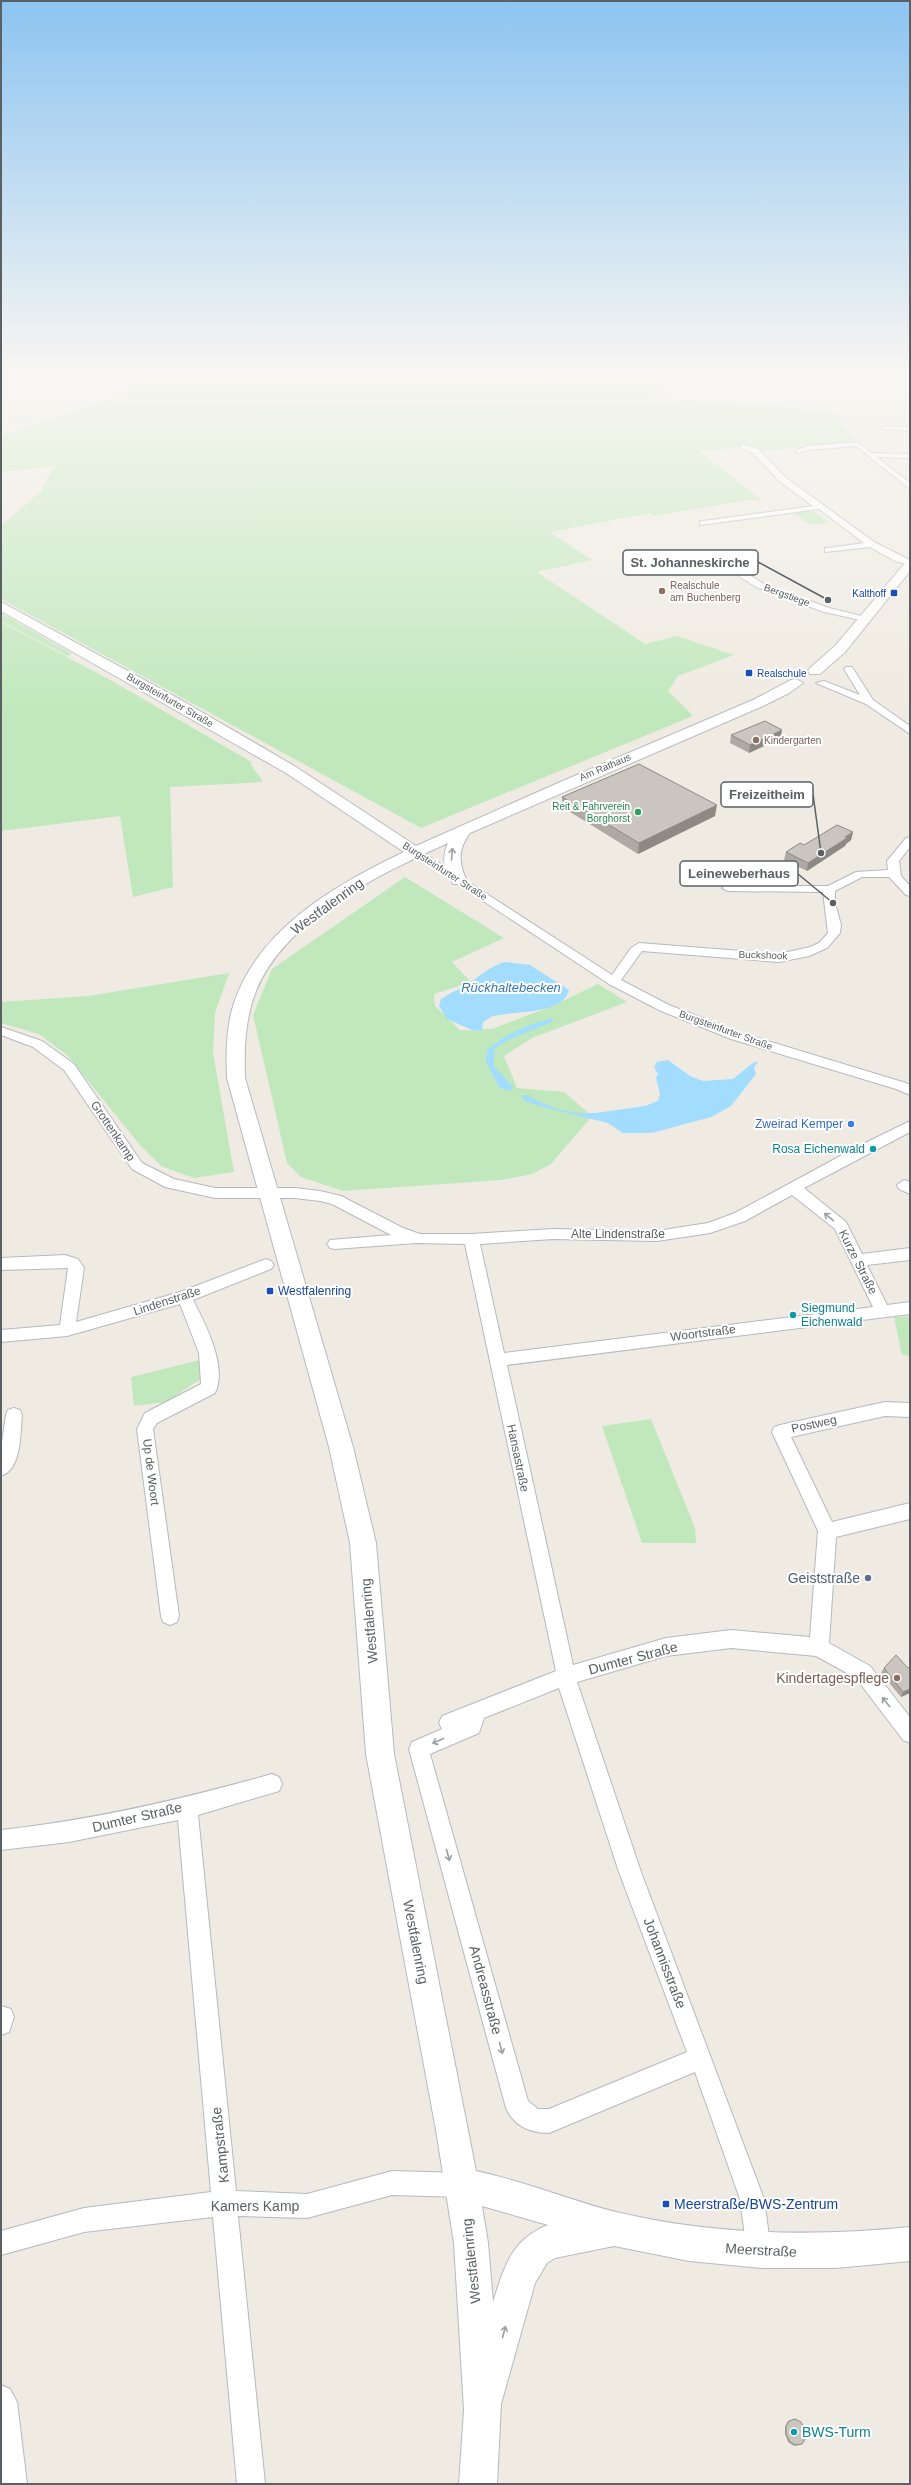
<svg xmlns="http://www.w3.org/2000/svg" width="911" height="2485" font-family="Arial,sans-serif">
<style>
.green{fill:#c0e8bc}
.water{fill:#a2ddff}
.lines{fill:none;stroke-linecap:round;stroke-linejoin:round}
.stream{stroke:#a2ddff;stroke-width:2}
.street-casing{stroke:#b5b9be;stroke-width:2}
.secondary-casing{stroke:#b6bac0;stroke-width:2}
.street{fill:#fff;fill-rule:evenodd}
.secondary{fill:#fff;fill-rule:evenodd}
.wall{fill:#aea9a4}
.shaded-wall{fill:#8d8a86}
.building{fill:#cac5bf;stroke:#8d8a86}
.oneway{stroke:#9ca0a2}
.education-dot{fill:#8d6e63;stroke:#fff;stroke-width:1.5}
.transit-dot{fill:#1a4fb4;stroke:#fff;stroke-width:1.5}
.leisure-dot{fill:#2e9e5b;stroke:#fff;stroke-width:1.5}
.shop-dot{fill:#3f7fe0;stroke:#fff;stroke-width:1.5}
.culture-dot{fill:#0f9aa8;stroke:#fff;stroke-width:1.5}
.service-dot{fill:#5c6f8a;stroke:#fff;stroke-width:1.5}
.labels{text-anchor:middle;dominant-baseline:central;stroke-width:4;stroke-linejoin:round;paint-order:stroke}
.far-education-label{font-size:10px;fill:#785e54;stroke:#fff;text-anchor:start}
.far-transit-label{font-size:10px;fill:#164399;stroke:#fff;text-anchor:end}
.far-street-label{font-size:10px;fill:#5a6064;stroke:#fff}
.far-leisure-label{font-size:10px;fill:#27864d;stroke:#fff;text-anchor:end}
.shop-label{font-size:12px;fill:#366cbe;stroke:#fff;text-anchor:end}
.street-label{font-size:12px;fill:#5a6064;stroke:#fff}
.culture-label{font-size:12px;fill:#0d838f;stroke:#fff;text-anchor:end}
.transit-label{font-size:12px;fill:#164399;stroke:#fff;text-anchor:start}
.water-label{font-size:13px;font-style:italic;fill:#357ab0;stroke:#fff}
.near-street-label{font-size:14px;fill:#5a6064;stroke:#fff}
.near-service-label{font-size:14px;fill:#4e5e75;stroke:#fff;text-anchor:end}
.near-education-label{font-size:14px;fill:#785e54;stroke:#fff;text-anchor:end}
.near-transit-label{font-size:14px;fill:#164399;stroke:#fff;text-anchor:start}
.near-culture-label{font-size:14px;fill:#0d838f;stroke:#fff;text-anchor:start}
.leader{fill:none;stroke:#5a6064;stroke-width:1.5}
.callout-dot{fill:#5a6064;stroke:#fff;stroke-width:1.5}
.callout{fill:#fff;stroke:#5a6064;stroke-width:1.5}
.callout-label{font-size:13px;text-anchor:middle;font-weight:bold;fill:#5a6064}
</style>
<rect width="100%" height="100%" fill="#efebe2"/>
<g class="green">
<polygon points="151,370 681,370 680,374 652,394 673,400 765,405 840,414 838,419 857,443 759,451 756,446 699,451 763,501 750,500 654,516 649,513 550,532 592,560 537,572 645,644 677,636 734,655 678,676 668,691 693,716 421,828 1,599 1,526 41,491 54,466 1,472 1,435 116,398 150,376"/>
<polygon points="812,510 829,522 811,525 793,513"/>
<polygon points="1,613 72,654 67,656 1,621"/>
<polygon points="1,622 114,682 253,763 250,763 263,782 170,787 173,887 133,897 120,816 1,831"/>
<polygon points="405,877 504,938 452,962 471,982 434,994 435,1006 460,1030 482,1031 482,1029 492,1029 552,1006 598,984 627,1002 532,1038 504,1056 517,1088 564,1092 592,1116 551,1164 532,1174 501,1180 343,1191 301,1177 287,1163 253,1015 272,969"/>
<polygon points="229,973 215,1013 213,1053 234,1172 194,1178 161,1166 139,1144 68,1056 39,1034 1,1023 1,1002 88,996"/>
<polygon points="910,1316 910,1356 902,1355 894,1317"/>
<polygon points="200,1360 205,1376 166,1402 134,1406 131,1377"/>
<polygon points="651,1419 695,1528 696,1543 642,1543 602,1426"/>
</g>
<g class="water">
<path d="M 505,962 L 530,965 L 569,990 C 563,1016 511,1010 491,1017 L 483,1022 L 482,1031 L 472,1030 L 447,1019 L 439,1006 L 441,999 C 449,993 459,990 468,984 C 480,976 490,966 505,962 Z"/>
<path d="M 553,1018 L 552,1022 L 508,1040 L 494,1049 L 494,1066 L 513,1087 L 510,1091 L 499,1087 L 486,1062 L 487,1050 C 505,1034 529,1024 553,1018 Z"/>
<polygon points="668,1060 690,1076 703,1081 733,1079 753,1063 758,1061 754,1068 756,1074 731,1106 711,1117 652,1133 623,1133 608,1123 547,1108 525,1101 521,1096 525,1095 557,1109 576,1113 595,1113 645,1106 658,1101 660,1094 656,1078 658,1074 654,1067 657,1062"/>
</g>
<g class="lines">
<g class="stream">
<polyline points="585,371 606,374 605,370"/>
<polyline points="550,379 578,373"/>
</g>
<g class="street-casing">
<g id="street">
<polygon points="884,426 910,427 910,431 882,429"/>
<polygon points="858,442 871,453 910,454 910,458 877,457 910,483 910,489 856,446 808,450 799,453 795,451 807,446"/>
<polygon points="741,444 759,449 785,477 874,542 910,560 910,565 895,561 870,547 825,552 825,548 828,548 864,543 819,509 700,525 700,521 703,521 813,506 779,481 753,453 741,448"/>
<polygon points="712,555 718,555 762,583 829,608 869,618 865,621 824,612 756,587 712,559"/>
<polygon points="846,667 852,667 873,700 910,726 910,734 866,704 816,683 824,681 860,695 844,669"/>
<polygon points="910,837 910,847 899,861 901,876 910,886 910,896 906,895 889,877 862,877 835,891 835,903 841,925 840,933 827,948 809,956 779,962 642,951 621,980 669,1005 741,1033 906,1083 910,1085 910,1095 896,1089 731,1039 661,1011 609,984 409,852 411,850 419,850 612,975 631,948 639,943 779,954 810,947 819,943 828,933 823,892 728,891 722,888 724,886 828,886 856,872 888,870 887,861 906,838"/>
<path d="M 1,1027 L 42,1041 L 74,1064 L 142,1163 L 174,1179 L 215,1188 L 295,1188 L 320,1191 L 341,1196 L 403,1228 L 420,1234 L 471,1234 L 553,1229 L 657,1231 L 708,1223 L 735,1213 L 857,1147 L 910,1121 L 910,1132 L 804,1188 L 846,1222 L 862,1254 L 910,1248 L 910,1260 L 867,1265 L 887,1305 L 910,1302 L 910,1314 L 507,1365 L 573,1665 L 666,1638 L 731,1630 L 810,1637 L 818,1531 L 772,1432 L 774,1427 L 780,1425 L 885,1402 L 910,1403 L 910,1417 L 885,1416 L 791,1437 L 832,1522 L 910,1503 L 910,1519 L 836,1537 L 829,1643 L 870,1666 L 910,1717 L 910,1743 L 903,1740 L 856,1678 L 816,1656 L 731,1648 L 666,1656 L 577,1682 L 641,1872 L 764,2199 L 771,2251 L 768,2260 L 759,2263 L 750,2260 L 747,2251 L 740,2199 L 695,2072 L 549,2133 C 530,2133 514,2126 506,2108 L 409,1749 L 412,1742 L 442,1729 L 439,1723 L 442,1716 L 556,1671 L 465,1244 L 416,1243 L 335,1249 L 330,1248 L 327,1244 L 330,1240 L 391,1235 L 332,1204 L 320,1201 L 295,1198 L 215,1198 L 165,1187 L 132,1169 L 64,1070 L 33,1047 L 1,1035 ZM 792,1195 L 835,1229 L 873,1307 L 504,1353 L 480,1244 L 553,1239 L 657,1241 L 710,1233 L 745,1221 ZM 559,1688 L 619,1872 L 687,2052 L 549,2109 L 538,2109 L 528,2101 L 430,1754 L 479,1733 L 484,1718 Z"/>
<polygon points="904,1180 910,1182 910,1194 899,1189 897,1185"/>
<path d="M 65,1255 L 78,1259 L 84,1268 L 76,1322 L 180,1292 L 266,1259 L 271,1261 L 274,1265 L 271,1269 L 193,1300 C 205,1323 228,1367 215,1393 L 157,1423 L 153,1429 L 179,1616 L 177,1622 L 170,1625 L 163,1622 L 161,1616 L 137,1429 L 145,1413 L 201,1384 L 199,1353 L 180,1304 L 67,1336 L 1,1342 L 1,1330 L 60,1325 L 68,1268 L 1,1270 L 1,1258 Z"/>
<path d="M 14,1408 L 20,1410 L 22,1415 C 20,1434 22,1469 1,1476 L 1,1448 L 6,1415 L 8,1410 Z"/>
<path d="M 272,1774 L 279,1777 L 282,1784 L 279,1791 L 198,1815 L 236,2191 L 307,2194 L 392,2171 L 462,2173 L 471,2176 L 474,2185 L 471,2194 L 462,2197 L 392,2195 L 307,2218 L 238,2216 L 265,2484 L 237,2484 L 213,2217 L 84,2232 L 1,2255 L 1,2231 L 84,2208 L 211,2192 L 178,1820 L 69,1842 L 1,1850 L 1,1830 C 94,1820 183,1799 272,1774 Z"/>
<polygon points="1,2006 11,2009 14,2017 9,2032 1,2035"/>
<polygon points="1,2385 10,2389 17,2402 27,2484 1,2484"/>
</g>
</g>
<g class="secondary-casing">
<g id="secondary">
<polygon points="910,561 910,571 845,652 820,674 810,674 808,671 810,668 835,646 906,562"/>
<path d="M 1,602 L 181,700 L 296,767 L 416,846 L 558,783 L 753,700 L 791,680 L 796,679 L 803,683 L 789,693 L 763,706 L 470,833 C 458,849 458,863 467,881 L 465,884 L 453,884 C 444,871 441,858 448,843 C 380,874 286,918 256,991 C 245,1019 244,1048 245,1078 L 353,1447 L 376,1543 L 394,1754 L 476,2171 C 524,2181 569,2200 616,2212 C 713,2235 811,2237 910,2227 L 910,2261 L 836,2268 L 762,2268 L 689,2261 L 614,2246 L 555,2258 L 547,2263 L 535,2283 L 501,2404 L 497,2484 L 459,2484 L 464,2410 L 454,2243 L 436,2130 L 366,1754 L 350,1543 L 329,1447 L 227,1078 C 226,1053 226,1027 234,1003 C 259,928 337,884 404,852 L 286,773 L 1,611 ZM 482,2206 L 548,2225 C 511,2240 505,2265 493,2302 L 488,2243 Z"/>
</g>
</g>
<use href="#street" class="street"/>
<use href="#secondary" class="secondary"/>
</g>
<g class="wall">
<polygon points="731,735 781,738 749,753 730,743"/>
<polygon points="562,797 715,816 638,854 562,807"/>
<polygon points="853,832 851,840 846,844 845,846 807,871 784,860 786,852 804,845"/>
<polygon points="910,1667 910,1693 901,1697 881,1673 884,1668 908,1668"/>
<polygon points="795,2419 802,2444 794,2446 788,2442 785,2434 785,2427 788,2421"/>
</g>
<g class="shaded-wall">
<polygon points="782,730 781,738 749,753 750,745"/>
<polygon points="717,805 715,816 638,854 639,843"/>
<polygon points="853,832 851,840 846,844 845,846 807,871 808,863"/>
<polygon points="910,1689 910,1693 901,1697 903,1692"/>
</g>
<g class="building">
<polygon points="765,721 782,730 750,745 731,735"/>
<polygon points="639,764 717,805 639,843 562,797"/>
<polygon points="837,825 853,832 845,837 847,838 808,863 786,852 800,843 804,845"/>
<polygon points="896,1655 908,1668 910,1667 910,1689 903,1692 884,1668"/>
<polygon points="795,2419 801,2422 805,2429 806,2438 802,2444 796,2445 790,2442 786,2434 786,2426 789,2421"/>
</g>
<defs><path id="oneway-shaft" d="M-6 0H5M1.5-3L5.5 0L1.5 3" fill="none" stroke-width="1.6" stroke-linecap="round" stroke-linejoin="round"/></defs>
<g class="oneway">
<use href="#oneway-shaft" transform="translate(452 854) rotate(-85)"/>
<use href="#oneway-shaft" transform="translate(829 1217) rotate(-141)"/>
<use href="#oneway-shaft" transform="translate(886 1702) rotate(-128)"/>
<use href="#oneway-shaft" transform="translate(438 1741) rotate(156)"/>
<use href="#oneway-shaft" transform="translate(448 1855) rotate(75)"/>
<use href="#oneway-shaft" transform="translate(501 2048) rotate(75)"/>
<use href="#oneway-shaft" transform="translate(504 2332) rotate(-75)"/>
</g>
<linearGradient id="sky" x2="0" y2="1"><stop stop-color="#8cc4f1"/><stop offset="0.52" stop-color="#f8f6f2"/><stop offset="1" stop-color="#f8f6f2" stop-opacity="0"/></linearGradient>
<rect width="911" height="718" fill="url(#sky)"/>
<g class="education-dot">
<circle cx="662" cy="591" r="4"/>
<circle cx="756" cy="740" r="4"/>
<circle cx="897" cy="1678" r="4"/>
</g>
<g class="transit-dot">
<rect x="890" y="589" width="8" height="8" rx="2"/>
<rect x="745" y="669" width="8" height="8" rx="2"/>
<rect x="266" y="1287" width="8" height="8" rx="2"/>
<rect x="662" y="2200" width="8" height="8" rx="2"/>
</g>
<circle class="leisure-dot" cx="638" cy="812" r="4"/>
<circle class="shop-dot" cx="851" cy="1124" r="4"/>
<g class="culture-dot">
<circle cx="873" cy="1149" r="4"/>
<circle cx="793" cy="1315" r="4"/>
<circle cx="794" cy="2432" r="4"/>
</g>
<circle class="service-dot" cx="868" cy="1578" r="4"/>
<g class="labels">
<g class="far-education-label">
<text x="670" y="585">Realschule<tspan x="670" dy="12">am Buchenberg</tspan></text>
<text x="764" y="740">Kindergarten</text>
</g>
<g class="far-transit-label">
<text x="886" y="593">Kalthoff</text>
<text x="757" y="673" text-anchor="start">Realschule</text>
</g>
<g class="far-street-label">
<text transform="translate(787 595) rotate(20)">Bergstiege</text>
<text transform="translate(170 700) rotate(30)">Burgsteinfurter Straße</text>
<text transform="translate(605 767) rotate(-23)">Am Rathaus</text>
<text transform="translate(445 871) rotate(33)">Burgsteinfurter Straße</text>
<text transform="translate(763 955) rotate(2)">Buckshook</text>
<text transform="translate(726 1030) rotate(20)">Burgsteinfurter Straße</text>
</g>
<g class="far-leisure-label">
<text x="630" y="806">Reit &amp; Fahrverein<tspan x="630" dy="12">Borghorst</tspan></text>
</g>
<g class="shop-label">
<text x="843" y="1124">Zweirad Kemper</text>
</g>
<g class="street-label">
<text transform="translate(113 1131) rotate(56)">Grottenkamp</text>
<text x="618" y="1234">Alte Lindenstraße</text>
<text transform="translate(858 1262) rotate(63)">Kurze Straße</text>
<text transform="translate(167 1301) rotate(-18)">Lindenstraße</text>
<text transform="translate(703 1333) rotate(-7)">Woortstraße</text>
<text transform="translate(814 1424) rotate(-12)">Postweg</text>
<text transform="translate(518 1458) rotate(78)">Hansastraße</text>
<text transform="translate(151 1472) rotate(83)">Up de Woort</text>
</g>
<g class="culture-label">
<text x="865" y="1149">Rosa Eichenwald</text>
<text x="801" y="1308" text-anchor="start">Siegmund<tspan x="801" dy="14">Eichenwald</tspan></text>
</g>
<g class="transit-label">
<text x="278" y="1291">Westfalenring</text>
</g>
<g class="water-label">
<text x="511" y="987">Rückhaltebecken</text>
</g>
<g class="near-street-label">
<text transform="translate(327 906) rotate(-36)">Westfalenring</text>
<text transform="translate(369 1621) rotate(-95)">Westfalenring</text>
<text transform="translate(633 1658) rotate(-15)">Dumter Straße</text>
<text transform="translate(137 1817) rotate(-13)">Dumter Straße</text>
<text transform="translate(416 1942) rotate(79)">Westfalenring</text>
<text transform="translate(665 1963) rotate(69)">Johannisstraße</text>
<text transform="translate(486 1990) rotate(75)">Andreasstraße</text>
<text transform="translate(220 2145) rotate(-96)">Kampstraße</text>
<text x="255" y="2206">Kamers Kamp</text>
<text transform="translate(761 2250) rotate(3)">Meerstraße</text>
<text transform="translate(471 2261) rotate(-96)">Westfalenring</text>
</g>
<g class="near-service-label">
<text x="860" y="1578">Geiststraße</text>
</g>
<g class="near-education-label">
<text x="889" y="1678">Kindertagespflege</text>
</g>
<g class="near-transit-label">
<text x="674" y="2204">Meerstraße/BWS-Zentrum</text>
</g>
<g class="near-culture-label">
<text x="802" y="2432">BWS-Turm</text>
</g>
</g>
<path class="leader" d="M828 600L758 562M821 853L813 794M833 903L798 874"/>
<g class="callout-dot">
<circle cx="828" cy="600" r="4"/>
<circle cx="821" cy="853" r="4"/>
<circle cx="833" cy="903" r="4"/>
</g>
<g class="callout">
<rect x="623" y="550" width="135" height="25" rx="4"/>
<rect x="721" y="782" width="92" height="25" rx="4"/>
<rect x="680" y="861" width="118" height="25" rx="4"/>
</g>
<g class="callout-label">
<text x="690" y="567">St. Johanneskirche</text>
<text x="767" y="799">Freizeitheim</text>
<text x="739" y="878">Leineweberhaus</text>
</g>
<rect width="911" height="2485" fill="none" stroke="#5a6064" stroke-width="4"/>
</svg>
